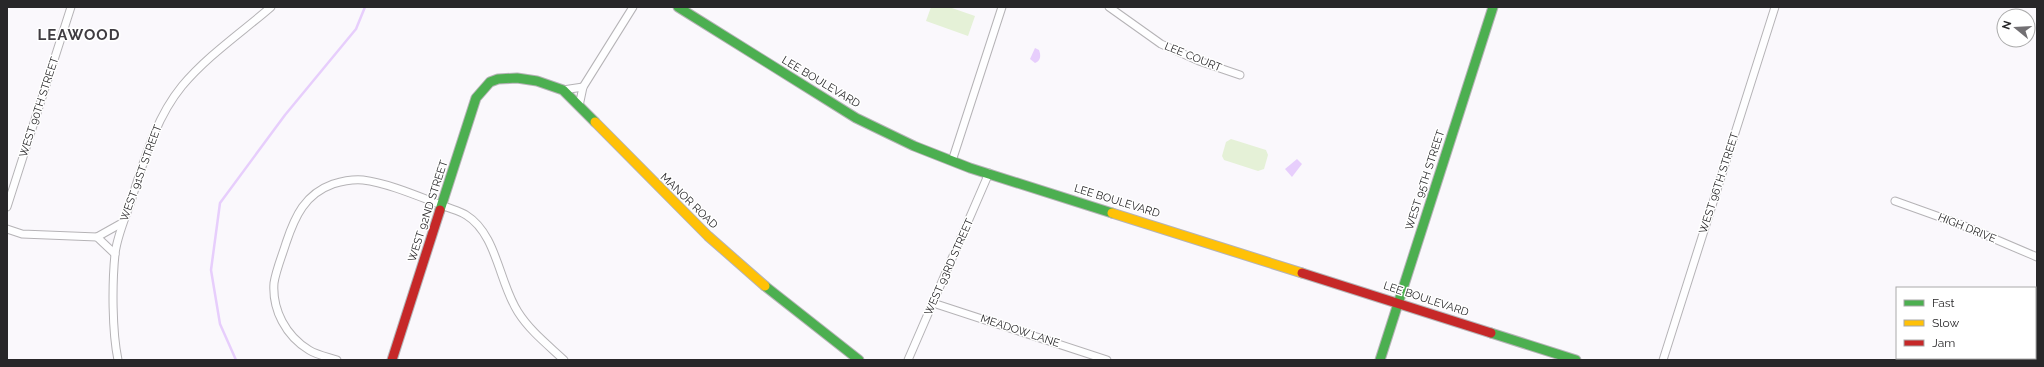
<svg xmlns="http://www.w3.org/2000/svg" width="2044" height="367" font-family="Raleway,sans-serif">
<style>
.green{fill:#e5f1d7}
.water{fill:#e7cefc}
.lines{fill:none;stroke-linecap:round;stroke-linejoin:round}
.stream{stroke:#e7cefc;stroke-width:2.5}
.street-casing{stroke:#b5b3b6;stroke-width:9}
.fast-casing{stroke:#b5b3b6;stroke-width:11}
.slow-casing{stroke:#b5b3b6;stroke-width:11}
.jam-casing{stroke:#b5b3b6;stroke-width:11}
.street{stroke:#fefeff;stroke-width:7}
.fast{stroke:#4caf50;stroke-width:9}
.slow{stroke:#ffc107;stroke-width:9}
.jam{stroke:#c62828;stroke-width:9}
.labels{text-anchor:middle;dominant-baseline:central;stroke-width:3;stroke-linejoin:round;paint-order:stroke}
.street-label{font-size:11px;fill:#282729;stroke:#fff}
.district-label{font-size:15px;font-weight:bold;letter-spacing:1px;fill:#3f3c41;stroke:#fff}
</style>
<rect width="100%" height="100%" fill="#faf8fc"/>
<g class="green">
<polygon points="931,7 949,7 975,16 968,36 926,21"/>
<polygon points="1231,139 1266,150 1268,155 1264,169 1258,171 1224,160 1222,156 1226,142"/>
</g>
<g class="water">
<path d="M 1035,48 L 1039,50 C 1041,55 1041,61 1035,63 L 1030,59 Z"/>
<polygon points="1297,159 1302,164 1292,177 1285,169"/>
</g>
<g class="lines">
<polyline class="stream" points="236,360 220,324 211,270 220,203 285,115 356,29 365,7"/>
<g class="street-casing">
<g id="street">
<polyline points="1109,7 1161,44 1199,61 1240,75"/>
<polyline points="563,90 583,87"/>
<polyline points="579,106 583,87 633,7"/>
<polyline points="952,161 1002,7"/>
<polyline points="1895,201 1962,225 2037,257"/>
<polyline points="7,207 71,7"/>
<polyline points="7,229 22,234 97,237 115,254"/>
<polyline points="97,237 122,223"/>
<polyline points="933,303 1107,360"/>
<path d="M 118,360 C 112,331 112,284 115,254 C 117,236 125,219 131,201 C 144,161 155,119 182,86 C 207,56 242,32 271,7"/>
<path d="M 337,360 C 328,357 317,355 309,350 C 286,336 272,310 274,283 C 276,270 282,256 286,243 C 295,216 305,194 333,184 C 343,181 353,179 363,180 C 388,183 420,197 444,206 C 451,209 460,211 466,215 C 497,234 499,283 518,312 C 530,331 548,345 564,360"/>
<polyline points="908,360 989,173"/>
<polyline points="1663,360 1775,7"/>
</g>
</g>
<g class="fast-casing">
<g id="fast">
<polyline points="678,7 856,118 914,146 970,168 1112,213"/>
<polyline points="440,210 476,98 490,82 498,79 517,78 537,81 563,90 595,122"/>
<polyline points="765,286 859,360"/>
<polyline points="1491,333 1576,360"/>
<polyline points="1380,360 1493,7"/>
</g>
</g>
<g class="slow-casing">
<g id="slow">
<polyline points="595,122 708,236 765,286"/>
<polyline points="1112,213 1302,273"/>
</g>
</g>
<g class="jam-casing">
<g id="jam">
<polyline points="1302,273 1491,333"/>
<polyline points="392,360 440,210"/>
</g>
</g>
<use href="#street" class="street"/>
<use href="#fast" class="fast"/>
<use href="#slow" class="slow"/>
<use href="#jam" class="jam"/>
</g>
<g class="labels">
<g class="street-label">
<text transform="translate(1193 57) rotate(22)">LEE COURT</text>
<text transform="translate(821 82) rotate(31)">LEE BOULEVARD</text>
<text transform="translate(39 107) rotate(-72)">WEST 90TH STREET</text>
<text transform="translate(141 173) rotate(-70)">WEST 91ST STREET</text>
<text transform="translate(1425 180) rotate(-72)">WEST 95TH STREET</text>
<text transform="translate(1719 183) rotate(-72)">WEST 96TH STREET</text>
<text transform="translate(689 201) rotate(44)">MANOR ROAD</text>
<text transform="translate(1117 201) rotate(17)">LEE BOULEVARD</text>
<text transform="translate(428 211) rotate(-72)">WEST 92ND STREET</text>
<text transform="translate(1967 228) rotate(22)">HIGH DRIVE</text>
<text transform="translate(949 267) rotate(-66)">WEST 93RD STREET</text>
<text transform="translate(1426 299) rotate(18)">LEE BOULEVARD</text>
<text transform="translate(1020 331) rotate(18)">MEADOW LANE</text>
</g>
<g class="district-label">
<text x="79" y="35">LEAWOOD</text>
</g>
</g>
<rect width="2044" height="367" fill="none" stroke="#282729" stroke-width="16"/>
<rect x="1896" y="287" width="140" height="72" fill="#ffffff" stroke="#a9a9a9"/>
<rect x="1904" y="300" width="20" height="6" fill="#4caf50" stroke="#a9a9a9"/>
<text x="1932" y="307" font-size="12" fill="#282729">Fast</text>
<rect x="1904" y="320" width="20" height="6" fill="#ffc107" stroke="#a9a9a9"/>
<text x="1932" y="327" font-size="12" fill="#282729">Slow</text>
<rect x="1904" y="340" width="20" height="6" fill="#c62828" stroke="#a9a9a9"/>
<text x="1932" y="347" font-size="12" fill="#282729">Jam</text>
<g transform="translate(2016 28) rotate(288)"><circle r="19" fill="#ffffff" stroke="#a9a9a9"/>
<path d="M0-3L7 15L0 10L-7 15Z" fill="#727073"/>
<text y="-6" font-size="11" font-weight="bold" text-anchor="middle" fill="#282729">N</text>
</g>
</svg>
